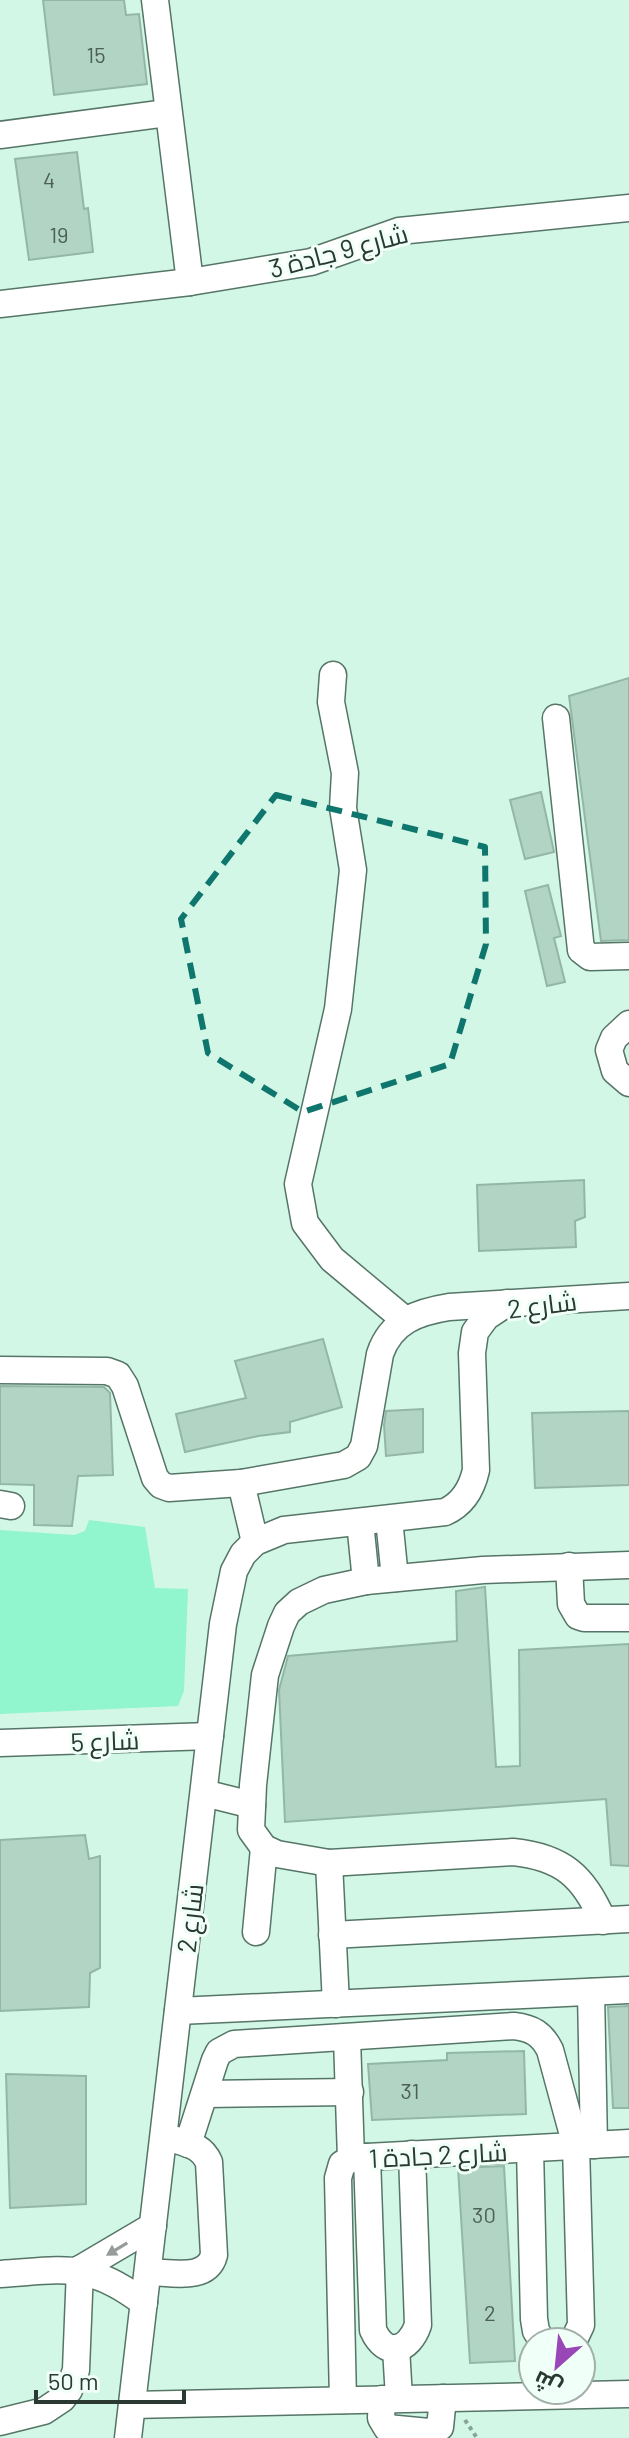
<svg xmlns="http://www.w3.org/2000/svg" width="629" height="2438" font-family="Barlow,Cairo,sans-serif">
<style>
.green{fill:#91f5cd}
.building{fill:#b1d4c4;stroke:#94b6a7;stroke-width:2}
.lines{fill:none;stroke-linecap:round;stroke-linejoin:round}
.minor-casing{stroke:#557567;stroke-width:29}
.path{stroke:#88a296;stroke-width:4;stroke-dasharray:4 4;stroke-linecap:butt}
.minor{stroke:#fff;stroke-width:26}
.oneway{fill:#959c99}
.marked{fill:none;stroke:#0f766e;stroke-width:6;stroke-dasharray:16 10;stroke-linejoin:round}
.labels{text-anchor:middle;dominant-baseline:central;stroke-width:6;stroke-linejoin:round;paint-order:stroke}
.number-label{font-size:22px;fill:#4c6057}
.street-label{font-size:26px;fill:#2b3933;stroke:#f0fff8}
</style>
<rect width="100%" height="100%" fill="#d3f7e7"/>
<polygon class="green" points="89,1520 145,1527 155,1588 188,1589 184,1691 178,1706 0,1714 0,1530 74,1535 85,1531"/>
<g class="building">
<polygon points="43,0 124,0 126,15 139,14 147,84 54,95"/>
<polygon points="77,152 84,209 88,208 93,252 29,260 15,159"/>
<polygon points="629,678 629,940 601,941 569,696"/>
<polygon points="541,792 554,852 525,859 510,800"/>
<polygon points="548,885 561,936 554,938 565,982 547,986 525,891"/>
<polygon points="584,1180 585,1217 575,1221 576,1247 479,1251 477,1185"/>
<polygon points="323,1339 342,1407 290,1422 290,1432 258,1436 185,1452 176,1414 246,1398 235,1361"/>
<polygon points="0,1386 104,1387 110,1393 113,1475 78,1476 72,1526 34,1525 34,1485 0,1484"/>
<polygon points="423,1409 423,1452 386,1456 384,1425 386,1411"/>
<polygon points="629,1411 629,1485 535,1488 532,1413"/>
<polygon points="485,1587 496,1767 520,1766 519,1650 629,1644 629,1866 611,1865 606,1799 285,1822 279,1690 288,1656 457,1641 456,1591"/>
<polygon points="85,1835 89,1859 100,1856 100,1968 90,1973 89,2007 0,2011 0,1840"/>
<polygon points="629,2006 629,2108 613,2108 608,2007"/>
<polygon points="524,2051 526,2114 372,2120 368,2064 447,2060 447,2053"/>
<polygon points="6,2074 86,2076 86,2204 10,2208"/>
<polygon points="504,2166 515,2361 470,2363 458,2168"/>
</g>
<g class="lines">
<g class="minor-casing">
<g id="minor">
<polyline points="155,0 190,282"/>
<polyline points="0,135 167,113"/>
<polyline points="0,304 190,282 311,262 399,231 629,208"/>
<polyline points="333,675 331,702 345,773 343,808 353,870 338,1009 298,1184 305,1223 332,1259 405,1320"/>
<polyline points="556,718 581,950 590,957 629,956"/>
<polyline points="629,1024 614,1038 609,1050 615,1071 629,1083"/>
<path d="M 0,1370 L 107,1371 L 118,1375 L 125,1386 L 155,1478 L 161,1485 L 169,1488 L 241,1483 L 344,1465 L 358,1457 L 364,1446 L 380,1354 C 391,1321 418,1312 449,1307 L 629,1296"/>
<polyline points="241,1483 255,1542"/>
<polyline points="0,1504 11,1506"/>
<polyline points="389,1519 395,1578"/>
<polyline points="360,1522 366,1581"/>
<polyline points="569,1566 571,1604 578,1616 584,1618 629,1618"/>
<polyline points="0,1743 210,1736"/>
<polyline points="204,1793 252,1805"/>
<polyline points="329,1863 336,2004"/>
<path d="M 603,1921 C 584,1876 562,1857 513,1852 L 329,1863 L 277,1854 L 264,1848 L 251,1830 L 253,1785 L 265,1675 L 281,1626 L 287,1613 L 299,1602 L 324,1590 L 366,1581 L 483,1570 L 629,1565"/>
<polyline points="256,1932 264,1848"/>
<polyline points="332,1935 629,1919"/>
<polyline points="591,1992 594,2145"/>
<polyline points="178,2011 629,1990"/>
<polyline points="347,2038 351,2159"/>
<polyline points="206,2094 350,2092"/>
<path d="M 188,2144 L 215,2060 L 219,2052 L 234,2044 L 514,2026 C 532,2028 542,2034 550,2050 L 576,2146 L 581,2325 L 573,2342"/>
<polyline points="530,2149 534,2319 536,2331 543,2342"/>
<path d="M 367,2157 L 373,2330 C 386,2359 409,2351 418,2325 L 412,2154"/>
<polyline points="80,2269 153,2226"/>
<path d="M 148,2272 C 170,2272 207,2282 214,2255 L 209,2162 C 202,2146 188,2144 173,2139"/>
<path d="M 0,2274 C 65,2270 89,2261 144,2303"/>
<polyline points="396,2348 399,2398"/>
<polyline points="382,2399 381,2418 387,2428 429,2432 440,2427 443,2398"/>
<polyline points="343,2400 338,2178 342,2164 351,2159 367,2157 629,2143"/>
<polyline points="132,2405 629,2394"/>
<polyline points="0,2422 44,2411 62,2399 69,2390 76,2370 80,2269"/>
<path d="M 128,2438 L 223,1624 L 234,1571 L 243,1554 L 255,1542 L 284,1530 L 445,1512 C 463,1504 472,1488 476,1470 L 472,1353 L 475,1332 L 486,1317 L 507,1303"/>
</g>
</g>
<polyline class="path" points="465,2420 477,2438"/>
<use href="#minor" class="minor"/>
</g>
<defs><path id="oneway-solid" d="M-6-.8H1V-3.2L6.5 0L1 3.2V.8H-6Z" transform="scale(2)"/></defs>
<use class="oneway" href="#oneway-solid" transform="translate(117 2249) rotate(149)"/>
<path class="marked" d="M 276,795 L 485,847 L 486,944 L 450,1064 L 303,1112 L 208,1053 L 181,919 Z"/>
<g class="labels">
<g class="number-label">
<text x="96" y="54">15</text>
<text x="49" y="179">4</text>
<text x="59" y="234">19</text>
<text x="410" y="2090">31</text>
<text x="484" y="2214">30</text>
<text x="490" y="2312">2</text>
</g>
<g class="street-label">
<text transform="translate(338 250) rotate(-15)">شارع 9 جادة 3</text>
<text transform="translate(542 1304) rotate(-7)">شارع 2</text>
<text transform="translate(105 1740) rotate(-2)">شارع 5</text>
<text transform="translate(189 1918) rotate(-83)">شارع 2</text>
<text transform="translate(438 2154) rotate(-3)">شارع 2 جادة 1</text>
</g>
</g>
<g transform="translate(557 2366) rotate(207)"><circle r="38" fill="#f0fff8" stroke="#a1b0a9" stroke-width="2"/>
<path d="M0-6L14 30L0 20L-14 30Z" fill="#9947b6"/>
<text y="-12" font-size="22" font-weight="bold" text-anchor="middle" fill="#2b3933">ش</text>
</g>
<path d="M36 2390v12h148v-12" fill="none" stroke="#2b3933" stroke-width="4"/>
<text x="48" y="2390" font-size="24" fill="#2b3933" stroke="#f0fff8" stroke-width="6" paint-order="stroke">50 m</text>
</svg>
